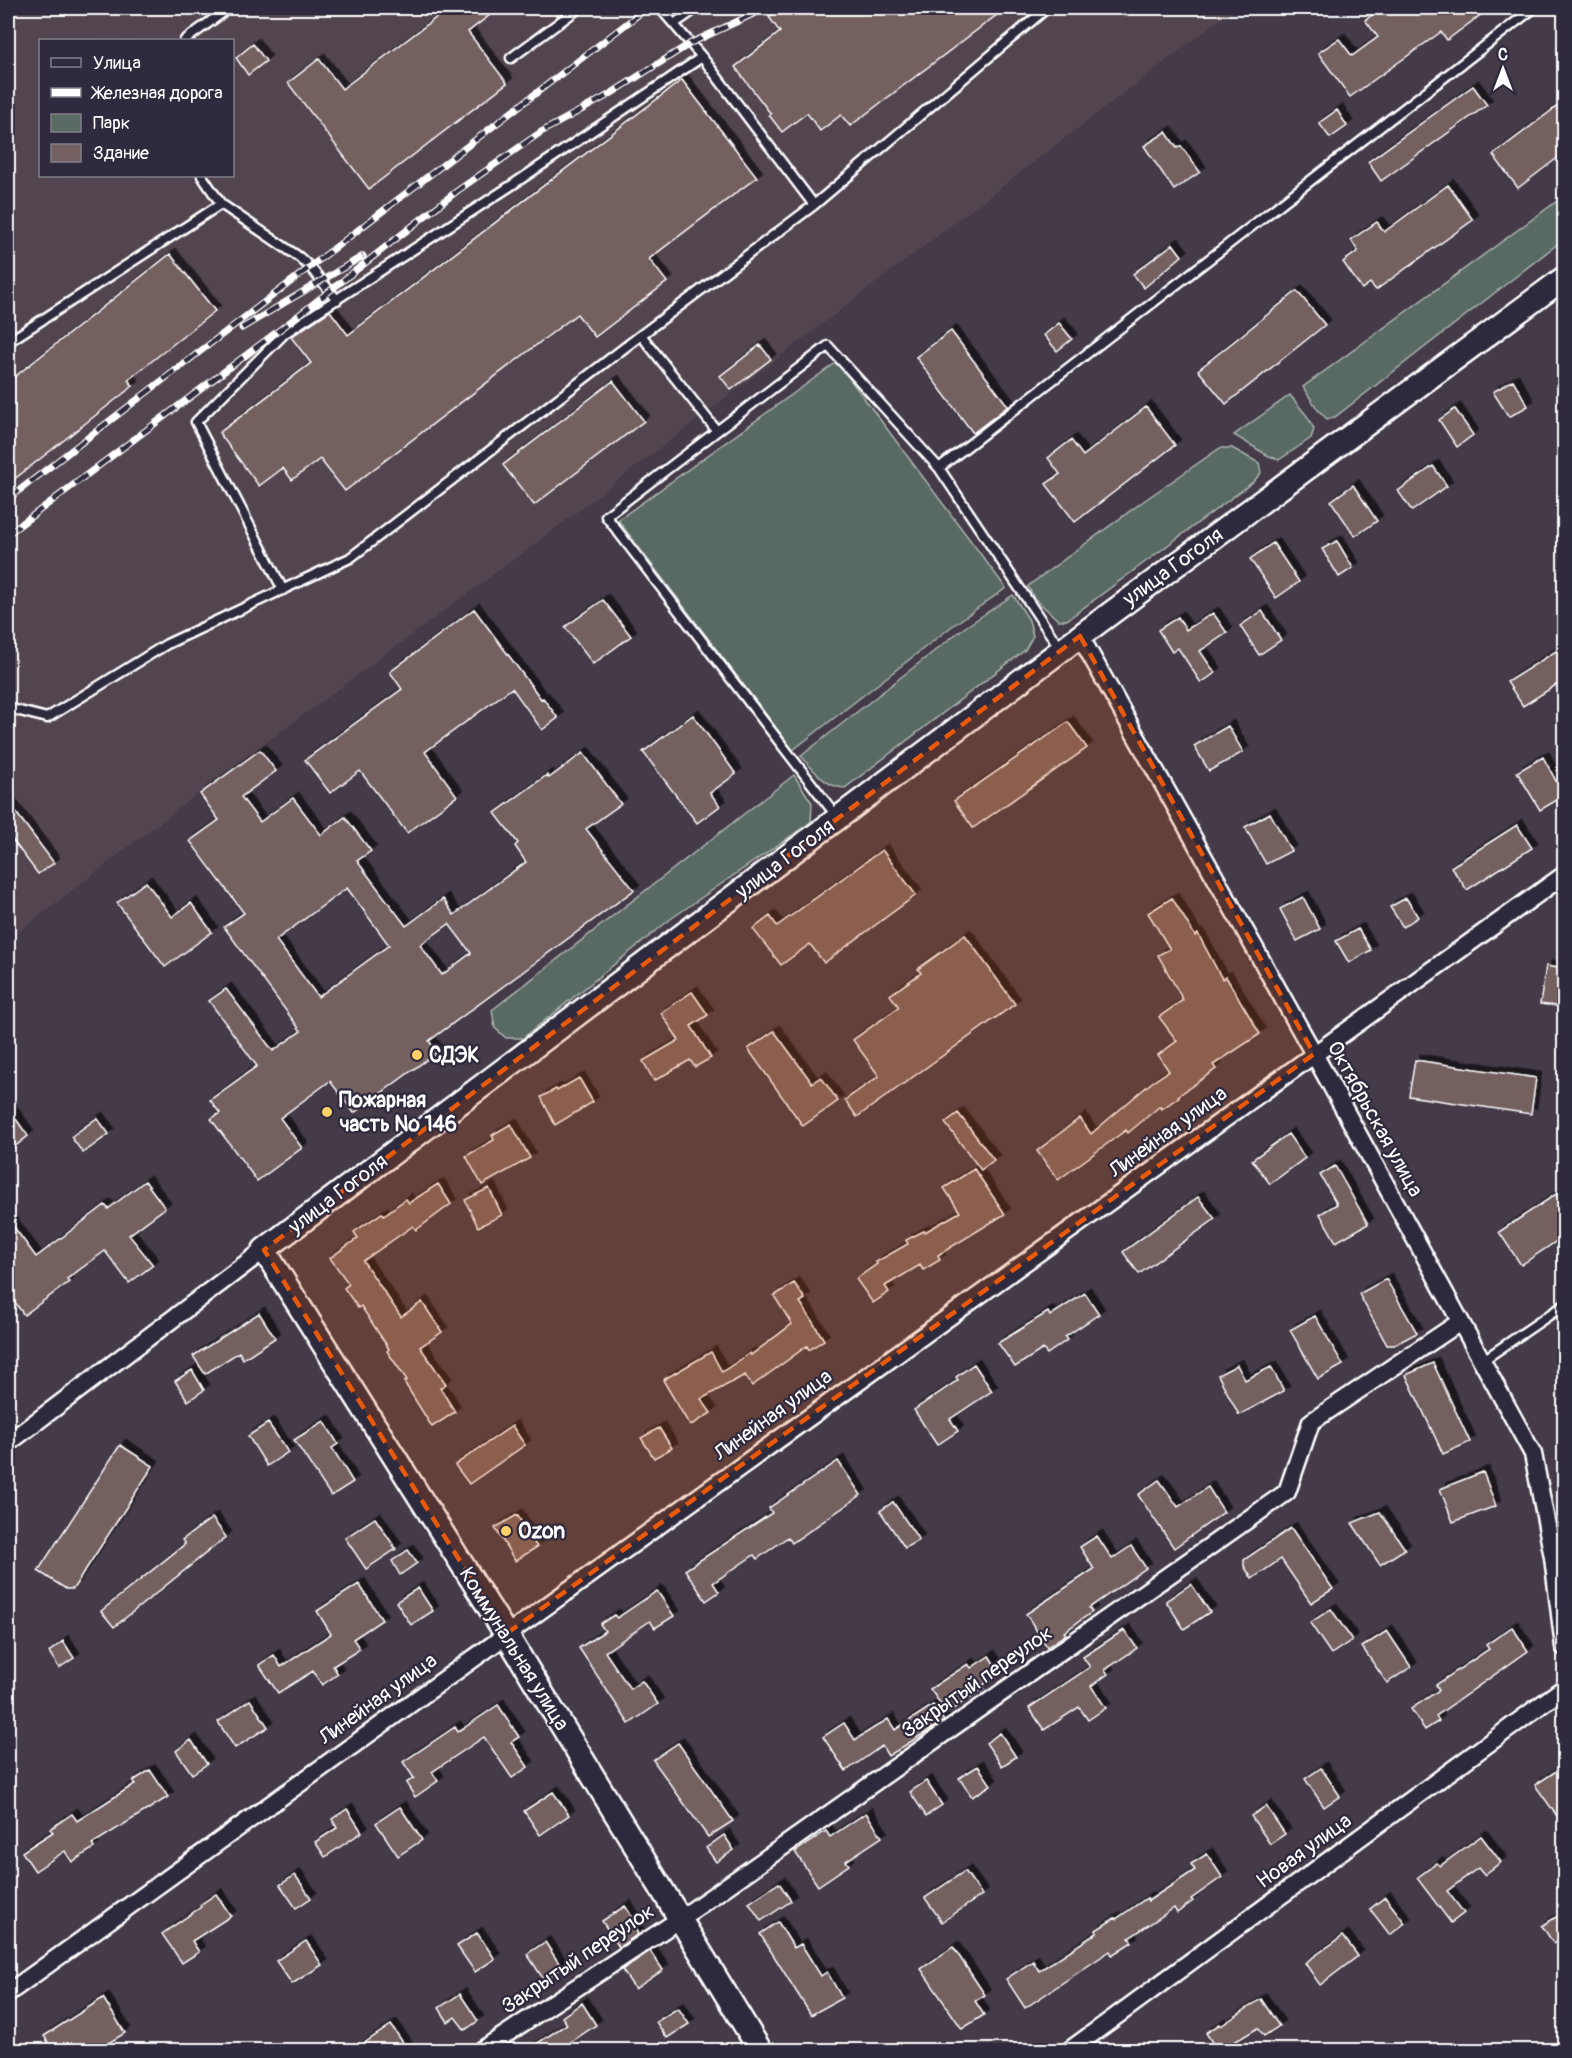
<svg xmlns="http://www.w3.org/2000/svg" width="1572" height="2058" font-family="Pangolin,sans-serif">
<defs>
<filter id="shadow"><feDropShadow dx="5.5" dy="-5.5" stdDeviation="0" flood-color="#0009"/></filter>
</defs>
<rect width="100%" height="100%" fill="#443a48"/>
<filter id="ink" filterUnits="userSpaceOnUse"><feTurbulence type="fractalNoise" baseFrequency=".0167" numOctaves="2"/><feDisplacementMap in="SourceGraphic" scale="12" xChannelSelector="R" yChannelSelector="G"/><feConvolveMatrix kernelMatrix="1 2 1 2 8 2 1 2 1" color-interpolation-filters="sRGB"/></filter>
<g filter="url(#ink)">
<path fill="#524550" fill-rule="evenodd" d="M 8,8 L 1235,8 L 531,547 L 215,780 L 8,940 ZM 40,40 L 232,40 L 232,176 L 40,176 Z"/>
<path fill="#596b63" stroke="#acb5b1" stroke-width="1.5" d="M 1564,196 L 1564,239 L 1335,417 L 1327,419 L 1318,410 L 1303,387 Z
M 837,362 L 1006,588 L 955,624 L 793,750 L 618,520 Z
M 1290,395 L 1307,416 L 1314,429 L 1311,438 L 1279,460 L 1267,455 L 1234,435 Z
M 1220,448 L 1232,448 L 1259,463 L 1261,473 L 1253,482 L 1067,620 L 1058,620 L 1034,598 L 1028,586 L 1145,500 Z
M 1013,595 L 1029,620 L 1033,636 L 1025,650 L 845,788 C 825,787 814,770 801,756 L 961,630 Z
M 794,775 L 812,803 L 811,822 L 672,918 L 523,1038 L 506,1038 L 495,1028 L 492,1010 Z"/>
<path fill="#746061" stroke="#fff" stroke-width="1.5" fill-rule="evenodd" filter="url(#shadow)" d="M 449,8 L 499,8 L 468,32 L 507,83 L 369,189 L 288,83 L 319,59 L 342,89 Z
M 781,8 L 1006,8 L 850,126 L 841,115 L 820,131 L 807,113 L 782,132 L 769,115 L 771,114 L 735,67 L 780,32 L 769,17 Z
M 1382,8 L 1490,8 L 1447,40 L 1441,32 L 1350,97 L 1318,53 L 1339,39 L 1352,56 L 1378,37 L 1365,20 Z
M 253,44 L 266,61 L 248,75 L 236,58 Z
M 682,80 L 757,177 L 649,259 L 667,282 L 595,337 L 577,314 L 345,491 L 320,459 L 292,480 L 283,468 L 259,486 L 219,433 L 311,363 L 291,337 L 330,311 L 348,335 Z
M 1473,86 L 1487,105 L 1381,181 L 1368,162 Z
M 1564,101 L 1564,153 L 1518,188 L 1493,155 Z
M 1337,110 L 1347,126 L 1330,138 L 1319,123 Z
M 1166,132 L 1177,148 L 1181,146 L 1200,172 L 1174,190 L 1144,146 Z
M 1448,185 L 1473,220 L 1376,290 L 1370,283 L 1362,289 L 1343,262 L 1358,251 L 1351,240 L 1377,222 L 1384,232 Z
M 1173,244 L 1182,256 L 1144,288 L 1133,274 Z
M 170,254 L 215,311 L 128,380 L 133,386 L 8,484 L 8,382 Z
M 1297,291 L 1325,325 L 1226,404 L 1198,370 Z
M 1059,323 L 1072,339 L 1057,351 L 1044,335 Z
M 951,331 L 1008,406 L 973,433 L 916,357 Z
M 760,345 L 771,359 L 731,390 L 720,376 Z
M 1513,380 L 1528,406 L 1509,417 L 1493,392 Z
M 613,381 L 644,421 L 534,505 L 503,465 Z
M 1146,407 L 1175,445 L 1075,522 L 1046,484 L 1060,474 L 1048,458 L 1071,440 L 1083,456 Z
M 1455,409 L 1473,435 L 1457,447 L 1439,420 Z
M 1433,466 L 1447,486 L 1412,511 L 1398,491 Z
M 1353,485 L 1377,521 L 1355,536 L 1331,501 Z
M 1337,541 L 1353,568 L 1339,577 L 1322,549 Z
M 1273,543 L 1299,582 L 1276,598 L 1250,559 Z
M 603,600 L 631,636 L 593,664 L 565,627 Z
M 474,609 L 541,699 L 543,698 L 558,718 L 542,730 L 512,688 L 425,752 L 457,796 L 407,833 L 360,771 L 330,793 L 305,760 L 402,689 L 390,672 Z
M 1262,611 L 1281,640 L 1259,655 L 1240,626 Z
M 1213,613 L 1227,633 L 1200,651 L 1215,673 L 1201,683 L 1178,648 L 1172,652 L 1158,630 L 1178,617 L 1186,630 Z
M 1564,646 L 1564,680 L 1523,706 L 1507,682 Z
M 693,715 L 736,774 L 710,793 L 720,806 L 697,823 L 643,752 Z
M 1068,722 L 1087,748 L 973,828 L 954,801 Z
M 1228,726 L 1243,752 L 1209,771 L 1194,746 Z
M 260,750 L 276,771 L 241,797 L 260,822 L 293,798 L 321,835 L 345,817 L 371,851 L 357,861 L 406,926 L 443,899 L 454,915 L 526,862 L 515,846 L 518,843 L 495,813 L 547,775 L 549,778 L 583,753 L 621,804 L 586,829 L 634,890 L 429,1041 L 437,1052 L 354,1113 L 330,1081 L 280,1118 L 302,1148 L 257,1181 L 211,1119 L 220,1113 L 210,1100 L 257,1066 L 209,1001 L 226,989 L 273,1051 L 301,1031 L 224,927 L 244,913 L 190,841 L 219,820 L 200,794 ZM 347,888 L 389,945 L 318,997 L 276,940 ZM 449,924 L 471,953 L 442,975 L 420,945 Z
M 1543,757 L 1564,796 L 1540,810 L 1517,772 Z
M 8,802 L 54,863 L 38,874 L 8,834 Z
M 1270,813 L 1291,851 L 1266,864 L 1245,827 Z
M 1517,825 L 1532,848 L 1467,890 L 1451,867 Z
M 882,850 L 916,895 L 824,963 L 810,944 L 781,965 L 753,929 L 770,916 L 777,926 Z
M 146,882 L 172,917 L 191,903 L 212,932 L 165,967 L 117,903 Z
M 1303,897 L 1320,929 L 1297,941 L 1280,909 Z
M 1172,898 L 1195,936 L 1198,934 L 1222,979 L 1226,977 L 1260,1034 L 1213,1065 L 1216,1069 L 1178,1096 L 1179,1097 L 1162,1109 L 1160,1106 L 1128,1133 L 1126,1130 L 1058,1180 L 1037,1151 L 1080,1118 L 1091,1134 L 1151,1083 L 1169,1071 L 1158,1055 L 1177,1041 L 1159,1017 L 1183,1000 L 1158,955 L 1170,949 L 1148,913 Z
M 1406,898 L 1418,917 L 1403,927 L 1390,907 Z
M 1358,929 L 1371,950 L 1349,963 L 1336,941 Z
M 965,935 L 1015,1004 L 857,1117 L 845,1100 L 879,1076 L 853,1040 L 899,1007 L 890,995 L 921,973 L 918,969 Z
M 1546,966 L 1564,969 L 1564,1007 L 1540,1004 Z
M 692,992 L 708,1015 L 691,1026 L 711,1058 L 695,1067 L 690,1060 L 654,1081 L 643,1061 L 679,1040 L 661,1013 Z
M 774,1031 L 812,1083 L 821,1077 L 838,1101 L 803,1126 L 748,1049 Z
M 1415,1060 L 1536,1078 L 1531,1114 L 1409,1096 Z
M 579,1078 L 593,1102 L 555,1125 L 541,1097 L 556,1089 L 557,1091 Z
M 8,1108 L 28,1136 L 8,1152 Z
M 958,1113 L 994,1160 L 981,1170 L 945,1123 Z
M 97,1118 L 109,1134 L 83,1153 L 71,1137 Z
M 511,1124 L 530,1158 L 482,1185 L 466,1156 L 494,1140 L 492,1135 Z
M 1288,1134 L 1305,1158 L 1270,1184 L 1252,1160 Z
M 1335,1166 L 1368,1224 L 1336,1242 L 1320,1214 L 1337,1204 L 1320,1175 Z
M 974,1169 L 1005,1214 L 938,1255 L 940,1260 L 923,1270 L 920,1265 L 885,1286 L 889,1292 L 873,1303 L 856,1279 L 877,1264 L 876,1262 L 908,1244 L 906,1240 L 924,1231 L 925,1232 L 960,1212 L 944,1188 Z
M 145,1181 L 165,1208 L 129,1235 L 153,1265 L 129,1283 L 105,1251 L 67,1279 L 69,1282 L 24,1315 L 8,1293 L 8,1219 L 36,1257 L 105,1205 L 108,1209 Z
M 438,1184 L 451,1204 L 416,1230 L 413,1226 L 363,1261 L 401,1317 L 422,1302 L 442,1332 L 420,1347 L 446,1384 L 440,1388 L 455,1412 L 432,1427 L 404,1382 L 407,1380 L 387,1351 L 389,1349 L 361,1306 L 358,1308 L 344,1288 L 349,1284 L 330,1258 L 358,1238 L 354,1232 L 382,1213 L 384,1215 L 406,1199 L 409,1203 Z
M 489,1188 L 502,1215 L 478,1227 L 465,1200 Z
M 1564,1189 L 1564,1236 L 1521,1265 L 1499,1232 Z
M 1198,1197 L 1215,1219 L 1139,1274 L 1123,1252 Z
M 1386,1279 L 1417,1333 L 1394,1345 L 1387,1345 L 1359,1294 Z
M 794,1283 L 805,1299 L 800,1302 L 824,1340 L 809,1350 L 807,1346 L 752,1386 L 745,1375 L 701,1399 L 711,1413 L 690,1426 L 663,1380 L 711,1352 L 722,1372 L 750,1353 L 751,1355 L 792,1324 L 774,1296 Z
M 1085,1293 L 1099,1314 L 1065,1337 L 1067,1340 L 1047,1354 L 1043,1349 L 1015,1367 L 998,1343 L 1048,1312 L 1050,1316 Z
M 259,1313 L 275,1338 L 243,1359 L 239,1352 L 205,1374 L 193,1356 Z
M 1315,1316 L 1343,1365 L 1318,1379 L 1290,1330 Z
M 1433,1363 L 1470,1442 L 1443,1454 L 1406,1375 Z
M 974,1364 L 992,1391 L 950,1419 L 958,1431 L 937,1445 L 914,1410 L 958,1380 L 956,1377 Z
M 1237,1365 L 1245,1380 L 1271,1367 L 1284,1391 L 1239,1415 L 1218,1375 Z
M 192,1370 L 204,1390 L 188,1401 L 175,1381 Z
M 324,1421 L 338,1444 L 332,1448 L 353,1482 L 331,1496 L 294,1440 Z
M 268,1423 L 288,1452 L 267,1466 L 248,1436 Z
M 512,1426 L 525,1445 L 469,1484 L 455,1465 Z
M 659,1428 L 672,1448 L 654,1458 L 641,1438 Z
M 120,1445 L 153,1466 L 73,1589 L 66,1589 L 38,1571 Z
M 838,1461 L 861,1495 L 792,1543 L 788,1537 L 757,1559 L 754,1555 L 713,1583 L 719,1592 L 706,1601 L 685,1570 L 772,1513 L 769,1508 Z
M 1483,1472 L 1496,1506 L 1453,1522 L 1440,1489 Z
M 1159,1480 L 1178,1507 L 1208,1487 L 1224,1512 L 1174,1548 L 1138,1495 Z
M 893,1502 L 919,1540 L 905,1548 L 880,1511 Z
M 1380,1512 L 1405,1549 L 1380,1565 L 1352,1523 Z
M 517,1515 L 537,1547 L 515,1561 L 495,1528 Z
M 212,1518 L 226,1537 L 114,1627 L 101,1611 L 185,1544 L 182,1540 Z
M 375,1518 L 396,1549 L 366,1569 L 345,1538 Z
M 1291,1528 L 1333,1589 L 1311,1603 L 1281,1559 L 1252,1579 L 1244,1566 L 1244,1560 Z
M 1097,1536 L 1112,1559 L 1131,1546 L 1146,1568 L 1089,1608 L 1092,1612 L 1064,1632 L 1066,1634 L 1047,1647 L 1026,1614 L 1094,1569 L 1080,1547 Z
M 408,1550 L 417,1563 L 400,1575 L 392,1561 Z
M 359,1584 L 382,1620 L 353,1639 L 360,1649 L 333,1666 L 338,1674 L 322,1685 L 313,1671 L 278,1693 L 259,1665 L 274,1655 L 281,1667 L 331,1634 L 317,1611 Z
M 1191,1584 L 1210,1612 L 1184,1629 L 1166,1601 Z
M 418,1588 L 433,1611 L 411,1625 L 396,1602 Z
M 657,1591 L 674,1616 L 655,1628 L 650,1621 L 605,1652 L 630,1689 L 642,1681 L 658,1704 L 629,1724 L 579,1648 L 605,1631 L 600,1624 L 614,1615 L 617,1618 Z
M 1331,1609 L 1352,1640 L 1331,1654 L 1310,1623 Z
M 1512,1627 L 1528,1651 L 1436,1716 L 1439,1721 L 1425,1730 L 1411,1709 L 1439,1690 L 1436,1685 L 1489,1649 L 1486,1645 Z
M 1124,1630 L 1137,1648 L 1105,1670 L 1108,1674 L 1091,1686 L 1106,1708 L 1088,1720 L 1079,1707 L 1044,1730 L 1029,1708 L 1090,1667 L 1083,1657 Z
M 1387,1631 L 1411,1667 L 1387,1683 L 1362,1647 Z
M 63,1641 L 74,1658 L 59,1668 L 49,1652 Z
M 989,1656 L 1000,1673 L 982,1686 L 984,1688 L 947,1713 L 930,1689 L 968,1664 L 971,1668 Z
M 250,1700 L 268,1727 L 235,1748 L 218,1722 Z
M 498,1705 L 519,1737 L 511,1742 L 528,1767 L 512,1778 L 484,1737 L 432,1772 L 438,1781 L 415,1797 L 406,1783 L 414,1778 L 403,1762 L 455,1727 L 458,1732 Z
M 933,1705 L 944,1721 L 888,1756 L 882,1746 L 846,1771 L 823,1737 L 844,1723 L 855,1740 L 888,1719 L 895,1730 Z
M 1000,1733 L 1016,1757 L 1002,1766 L 986,1743 Z
M 191,1740 L 207,1764 L 192,1774 L 176,1751 Z
M 678,1743 L 733,1821 L 708,1837 L 653,1760 Z
M 978,1766 L 991,1785 L 972,1797 L 959,1778 Z
M 1564,1766 L 1564,1826 L 1535,1785 Z
M 1321,1768 L 1340,1796 L 1324,1807 L 1305,1779 Z
M 150,1770 L 168,1797 L 92,1844 L 94,1848 L 72,1862 L 65,1851 L 35,1871 L 22,1852 L 53,1832 L 50,1829 L 72,1814 L 77,1821 L 135,1784 L 133,1781 Z
M 926,1781 L 942,1805 L 926,1816 L 910,1792 Z
M 553,1792 L 569,1815 L 540,1835 L 524,1811 Z
M 1266,1806 L 1285,1834 L 1270,1844 L 1251,1816 Z
M 400,1807 L 422,1840 L 398,1856 L 376,1823 Z
M 347,1809 L 362,1832 L 325,1857 L 315,1842 L 337,1828 L 332,1819 Z
M 866,1813 L 882,1837 L 846,1861 L 849,1865 L 818,1886 L 795,1852 L 826,1831 L 830,1837 Z
M 724,1835 L 734,1850 L 716,1862 L 706,1848 Z
M 1481,1836 L 1501,1862 L 1484,1875 L 1478,1868 L 1447,1891 L 1464,1913 L 1451,1923 L 1417,1878 L 1437,1863 L 1440,1866 Z
M 1207,1854 L 1222,1877 L 1191,1899 L 1193,1901 L 1177,1913 L 1174,1908 L 1129,1938 L 1132,1942 L 1112,1955 L 1110,1951 L 1025,2008 L 1006,1979 L 1033,1961 L 1039,1971 L 1097,1933 L 1096,1930 L 1115,1918 L 1116,1919 L 1147,1898 L 1148,1901 L 1195,1870 L 1191,1864 Z
M 965,1871 L 982,1895 L 942,1922 L 925,1898 Z
M 295,1875 L 311,1898 L 296,1908 L 280,1885 Z
M 779,1883 L 791,1901 L 761,1921 L 749,1903 Z
M 216,1894 L 231,1916 L 192,1941 L 199,1952 L 182,1963 L 162,1934 L 201,1907 L 200,1905 Z
M 1385,1897 L 1405,1923 L 1390,1935 L 1370,1909 Z
M 625,1906 L 636,1923 L 633,1925 L 638,1934 L 619,1947 L 602,1921 Z
M 1564,1912 L 1564,1937 L 1554,1944 L 1542,1926 Z
M 778,1922 L 794,1948 L 801,1944 L 821,1976 L 827,1972 L 842,1998 L 811,2015 L 760,1934 Z
M 477,1933 L 495,1959 L 475,1972 L 457,1946 Z
M 1343,1936 L 1358,1956 L 1320,1985 L 1305,1963 Z
M 306,1941 L 322,1965 L 292,1984 L 276,1961 Z
M 545,1942 L 562,1968 L 544,1980 L 527,1954 Z
M 953,1947 L 985,1995 L 975,2001 L 984,2015 L 962,2029 L 921,1969 Z
M 650,1951 L 663,1970 L 635,1989 L 622,1970 Z
M 460,1994 L 478,2021 L 465,2030 L 455,2017 L 448,2022 L 439,2008 Z
M 103,1998 L 125,2033 L 97,2050 L 53,2050 L 44,2036 Z
M 1261,1999 L 1279,2026 L 1264,2036 L 1258,2028 L 1221,2050 L 1217,2050 L 1206,2033 L 1220,2024 L 1221,2026 Z
M 582,2003 L 596,2025 L 559,2050 L 527,2050 L 567,2024 L 562,2017 Z
M 678,2008 L 689,2024 L 667,2038 L 656,2022 Z
M 391,2025 L 408,2050 L 354,2050 Z"/>
<g fill="none" stroke-linecap="round" stroke-linejoin="round">
<g stroke="#fff" stroke-width="13">
<path id="lane" d="M 660,8 L 702,57 L 814,205
M 674,24 L 697,8
M 185,40 L 229,8
M 511,58 L 579,8
M 221,204 L 299,257 L 310,267 L 337,300
M 641,335 L 814,205 L 1047,8
M 8,342 L 221,204 L 202,176
M 283,590 L 196,422 L 285,333 L 512,185 L 702,57
M 1061,650 L 939,468 L 1534,8
M 8,708 L 47,718 L 167,644 L 350,558 L 641,335 L 717,431
M 838,818 L 606,516 L 828,346 L 939,468
M 1482,1361 L 1564,1305"/>
</g>
<g stroke="#fff" stroke-width="21">
<path id="street" d="M 1080,636 L 1314,1054 L 1533,1454 L 1553,1557 L 1564,1647
M 8,1443 L 264,1250
M 8,1993 L 1564,875
M 482,2050 L 680,1919 L 1287,1492 L 1311,1422 L 1460,1322
M 1070,2050 L 1564,1688"/>
</g>
<g stroke="#fff" stroke-width="27">
<path id="secondary" d="M 760,2050 L 506,1634 L 264,1250 L 1080,636 L 1564,278"/>
</g>
<use href="#lane" stroke="#2f2a3d" stroke-width="8"/>
<use href="#street" stroke="#2f2a3d" stroke-width="16"/>
<use href="#secondary" stroke="#2f2a3d" stroke-width="22"/>
<g stroke="#fff" stroke-width="7">
<path id="rail" d="M 242,328 L 363,256
M 8,499 L 647,8
M 8,534 L 290,322 L 457,191 L 541,132 L 607,96 L 691,43 L 766,8"/>
</g>
<use href="#rail" stroke="#2f2a3d" stroke-width="4.5" stroke-dasharray="14" stroke-linecap="butt"/>
</g>
</g>
<path fill="#e8590c" fill-opacity="0.2" stroke="#e8590c" stroke-width="4.5" stroke-dasharray="12 8" stroke-linejoin="round" d="M 1080,636 L 1314,1054 L 506,1634 L 264,1250 Z"/>
<g fill="#ffd166" stroke="#2f2a3d" stroke-width="2">
<circle cx="417" cy="1055" r="6"/>
<circle cx="327" cy="1112" r="6"/>
<circle cx="506" cy="1531" r="6"/>
</g>
<g text-anchor="middle" dominant-baseline="central" stroke-width="4.5" stroke-linejoin="round" paint-order="stroke">
<g font-size="21" fill="#fff" stroke="#2f2a3d">
<text transform="translate(1173 567) rotate(-36)">улица Гоголя</text>
<text transform="translate(785 859) rotate(-37)">улица Гоголя</text>
<text transform="translate(1375 1119) rotate(61)">Октябрьская улица</text>
<text transform="translate(1168 1132) rotate(-36)">Линейная улица</text>
<text transform="translate(338 1194) rotate(-37)">улица Гоголя</text>
<text transform="translate(773 1415) rotate(-36)">Линейная улица</text>
<text transform="translate(514 1649) rotate(58)">Коммунальная улица</text>
<text transform="translate(977 1682) rotate(-35)">Закрытый переулок</text>
<text transform="translate(378 1699) rotate(-36)">Линейная улица</text>
<text transform="translate(1304 1851) rotate(-36)">Новая улица</text>
<text transform="translate(578 1959) rotate(-34)">Закрытый переулок</text>
</g>
<g font-size="21" font-weight="bold" fill="#fff" stroke="#2f2a3d" text-anchor="start">
<text x="429" y="1055">СДЭК</text>
<text x="339" y="1100">Пожарная<tspan x="339" dy="24">часть № 146</tspan></text>
<text x="518" y="1531">Ozon</text>
</g>
</g>
<rect width="1572" height="2058" fill="none" stroke="#2f2a3d" stroke-width="30"/>
<rect x="15" y="15" width="1542" height="2028" fill="none" stroke="#fff" stroke-width="2" filter="url(#ink)"/>
<rect x="39" y="39" width="195" height="138" fill="#2f2a3d" stroke="#827f8b" stroke-width="1.5"/>
<rect x="51" y="58" width="30" height="9" fill="#2f2a3d" stroke="#827f8b" stroke-width="1.5"/>
<text x="93" y="69" font-size="18" fill="#ffffff">Улица</text>
<rect x="51" y="88" width="30" height="9" fill="#ffffff" stroke="#827f8b" stroke-width="1.5"/>
<text x="93" y="99" font-size="18" fill="#ffffff">Железная дорога</text>
<rect x="51" y="114" width="30" height="18" fill="#596b63" stroke="#827f8b" stroke-width="1.5"/>
<text x="93" y="129" font-size="18" fill="#ffffff">Парк</text>
<rect x="51" y="144" width="30" height="18" fill="#746061" stroke="#827f8b" stroke-width="1.5"/>
<text x="93" y="159" font-size="18" fill="#ffffff">Здание</text>
<g transform="translate(1503 69)" stroke="#2f2a3d" stroke-width="4.5" paint-order="stroke">
<path d="M0-4.5L10 22L0 15L-10 22Z" fill="#ffffff"/>
<text y="-9" font-size="16" font-weight="bold" text-anchor="middle" fill="#ffffff">С</text>
</g>
</svg>
